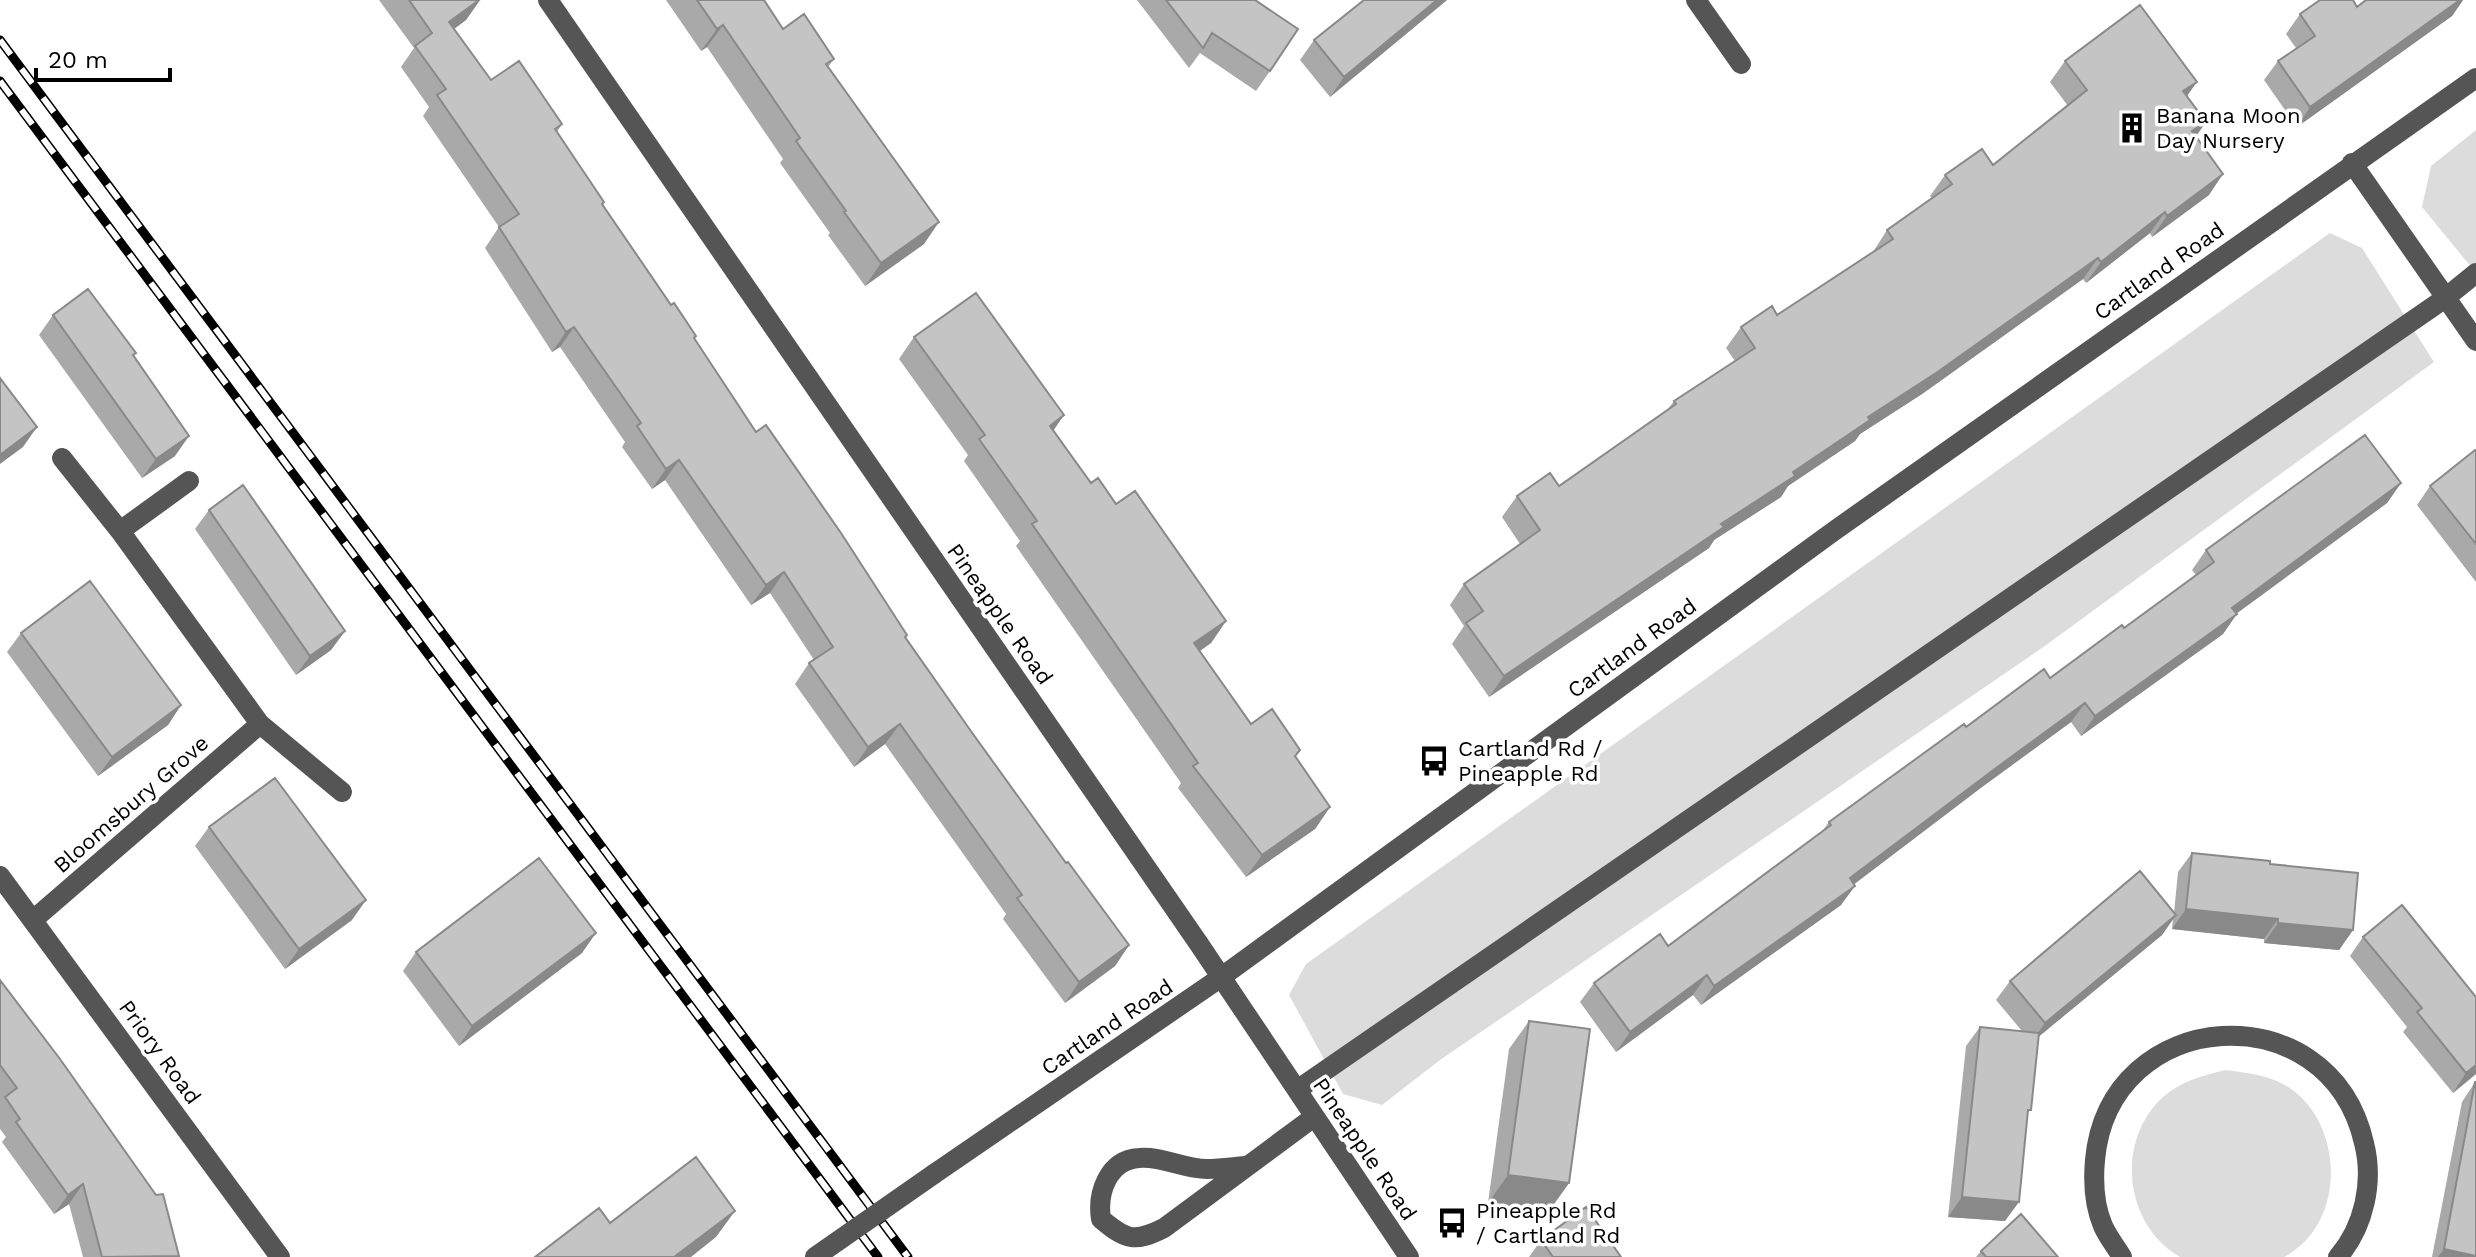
<svg xmlns="http://www.w3.org/2000/svg" width="2476" height="1257" font-family="'Work Sans',sans-serif">
<rect width="100%" height="100%" fill="#fff"/>
<path fill="#dcdcdc" d="M 2476,130 L 2476,273 L 2422,207 L 2431,166 Z
M 2330,233 L 2362,248 L 2434,362 L 2042,648 L 1440,1060 L 1382,1105 L 1343,1094 L 1289,995 L 1306,964 Z
M 2225,1070 C 2248,1073 2270,1075 2290,1088 C 2345,1126 2346,1225 2284,1257 L 2180,1257 C 2124,1225 2115,1141 2163,1097 C 2181,1081 2202,1076 2225,1070 Z"/>
<g fill="none" stroke-linecap="round" stroke-linejoin="round">
<path stroke="#555" stroke-width="20" d="M 548,0 L 1199,944 L 1409,1257
M 1696,0 L 1741,64
M 2352,163 L 2476,341
M 62,458 L 120,531 L 260,724 L 342,792
M 120,531 L 189,481
M 0,876 L 280,1257
M 33,920 L 260,724
M 1297,1090 L 2444,299 L 2476,273
M 1245,1166 C 1233,1167 1220,1169 1207,1169 C 1184,1169 1162,1156 1139,1158 C 1108,1160 1097,1193 1101,1219 C 1126,1240 1134,1243 1164,1228 L 1314,1117
M 934,1174 L 1220,978 L 1834,531 L 2476,78
M 2122,1257 C 2116,1247 2108,1237 2103,1226 C 2094,1205 2093,1182 2095,1160 C 2109,1005 2329,990 2364,1143 C 2374,1182 2364,1227 2338,1257"/>
<g stroke="#000" stroke-width="9">
<path id="rail" d="M 0,40 L 908,1257
M 0,81 L 878,1257"/>
</g>
<use href="#rail" stroke="#fff" stroke-width="6" stroke-dasharray="18" stroke-linecap="butt"/>
<path stroke="#555" stroke-width="20" d="M 815,1257 L 934,1174"/>
</g>
<path fill="#a9a9a9" d="M 379,0 L 480,0 L 466,20 L 454,29 L 491,80 L 562,124 L 557,132 L 604,202 L 603,205 L 756,432 L 907,635 L 906,638 L 973,734 L 1066,863 L 1129,945 L 1115,966 L 1065,1003 L 1003,919 L 1006,914 L 885,744 L 854,767 L 795,684 L 809,663 L 814,660 L 770,593 L 751,605 L 665,480 L 652,489 L 622,447 L 625,442 L 560,347 L 552,352 L 485,248 L 499,227 L 423,116 L 429,107 L 401,67 L 414,48 Z
M 666,0 L 764,0 L 783,29 L 834,59 L 828,67 L 924,244 L 865,286 L 828,235 L 830,233 L 780,163 L 783,159 L 707,47 L 701,51 Z
M 1137,0 L 1255,0 L 1270,71 L 1256,91 L 1200,53 L 1189,68 Z
M 1364,0 L 1447,0 L 1330,97 L 1300,60 L 1314,40 Z
M 2366,0 L 2463,0 L 2452,16 L 2297,127 L 2264,80 L 2278,61 L 2296,48 L 2286,34 L 2300,14 L 2357,7 Z
M 2065,61 L 2186,96 L 2206,122 L 2196,136 L 2209,195 L 2152,237 L 2150,233 L 2086,283 L 2083,279 L 1922,394 L 1860,434 L 1855,441 L 1788,486 L 1781,497 L 1714,540 L 1709,548 L 1489,697 L 1452,644 L 1464,626 L 1450,605 L 1464,584 L 1520,544 L 1502,517 L 1517,496 L 1559,486 L 1668,409 L 1674,401 L 1735,361 L 1726,348 L 1741,327 L 1777,315 L 1873,252 L 1887,230 L 1932,198 L 1930,196 L 1945,175 L 1993,165 L 2068,106 L 2050,82 Z
M 53,315 L 134,356 L 175,456 L 142,478 L 39,335 Z
M 914,337 L 1054,430 L 1091,483 L 1116,504 L 1226,621 L 1211,643 L 1200,651 L 1251,724 L 1296,757 L 1330,807 L 1315,829 L 1246,877 L 1178,788 L 1181,783 L 1016,546 L 1020,541 L 964,461 L 968,455 L 899,359 Z
M 2476,451 L 2476,582 L 2417,505 L 2430,486 Z
M 2401,483 L 2387,503 L 2236,614 L 2223,634 L 2081,736 L 2071,722 L 1982,787 L 1854,884 L 1841,905 L 1701,1005 L 1693,995 L 1616,1052 L 1580,1002 L 1594,983 L 1668,946 L 1821,833 L 1829,822 L 1966,727 L 2050,678 L 2124,628 L 2196,575 L 2192,570 L 2206,550 Z
M 209,510 L 345,631 L 331,650 L 296,675 L 195,529 Z
M 21,633 L 181,705 L 168,725 L 98,776 L 7,652 Z
M 209,827 L 352,920 L 285,969 L 195,846 Z
M 2192,853 L 2270,864 L 2353,930 L 2339,950 L 2264,943 L 2264,939 L 2172,929 L 2173,919 L 2162,935 L 2038,1037 L 2027,1115 L 2005,1221 L 1948,1217 L 1966,1046 L 1980,1027 L 2022,1031 L 1996,1000 L 2010,981 L 2174,913 L 2178,872 Z
M 2363,937 L 2476,997 L 2476,1074 L 2453,1093 L 2403,1032 L 2407,1027 L 2350,956 Z
M 416,952 L 582,953 L 459,1046 L 403,971 Z
M 0,980 L 179,1257 L 83,1257 L 69,1204 L 54,1214 L 2,1142 L 6,1137 L 0,1129 Z
M 1529,1021 L 1569,1183 L 1549,1211 L 1488,1203 L 1509,1049 Z
M 2475,1082 L 2476,1257 L 2432,1257 L 2462,1102 Z
M 1541,1240 L 1621,1257 L 1529,1257 Z
M 1981,1251 L 2058,1257 L 1976,1257 Z"/>
<path fill="#898989" d="M 480,0 L 466,20 L 435,43 L 449,22 Z
M 1437,0 L 1447,0 L 1330,97 L 1344,77 Z
M 2460,0 L 2463,0 L 2452,16 L 2297,127 L 2310,107 Z
M 723,25 L 707,47 L 701,51 L 717,29 Z
M 2197,82 L 2182,103 L 2183,91 Z
M 2206,122 L 2191,143 L 2192,131 Z
M 2223,174 L 2209,195 L 2152,237 L 2167,216 Z
M 2165,212 L 2150,233 L 2086,283 L 2101,262 Z
M 939,222 L 924,244 L 865,286 L 881,263 Z
M 2098,258 L 2083,279 L 1922,394 L 1860,434 L 1855,441 L 1788,486 L 1781,497 L 1714,540 L 1709,548 L 1489,697 L 1504,676 L 1721,524 L 1868,417 Z
M 574,327 L 560,347 L 552,352 L 566,332 Z
M 1064,415 L 1049,437 L 1050,426 Z
M 37,427 L 23,447 L 0,464 L 0,455 Z
M 189,436 L 175,456 L 142,478 L 156,459 Z
M 679,460 L 665,480 L 652,489 L 666,469 Z
M 2401,483 L 2387,503 L 2218,627 L 2232,608 Z
M 784,572 L 770,593 L 751,605 L 766,585 Z
M 2237,614 L 2223,634 L 2081,736 L 2095,716 Z
M 1226,621 L 1211,643 L 1179,665 L 1194,643 Z
M 345,631 L 331,650 L 296,675 L 310,656 Z
M 2085,703 L 2071,722 L 1982,787 L 1836,898 L 1850,878 L 1996,768 Z
M 181,705 L 168,725 L 98,776 L 112,757 Z
M 900,724 L 885,744 L 854,767 L 868,747 Z
M 1330,807 L 1315,829 L 1246,877 L 1262,855 Z
M 1855,886 L 1841,905 L 1701,1005 L 1714,986 Z
M 366,900 L 352,920 L 285,969 L 299,949 Z
M 2186,909 L 2278,919 L 2264,939 L 2172,929 Z
M 2176,915 L 2162,935 L 2031,1043 L 2045,1023 Z
M 2278,923 L 2353,930 L 2339,950 L 2264,943 Z
M 596,933 L 582,953 L 459,1046 L 472,1026 Z
M 1129,945 L 1115,966 L 1065,1003 L 1079,982 Z
M 1707,975 L 1693,995 L 1616,1052 L 1630,1032 Z
M 2476,1065 L 2476,1074 L 2453,1093 L 2466,1073 Z
M 1508,1175 L 1569,1183 L 1549,1211 L 1488,1203 Z
M 83,1184 L 69,1204 L 54,1214 L 68,1195 Z
M 1962,1197 L 2019,1202 L 2005,1221 L 1948,1217 Z
M 735,1211 L 716,1237 L 691,1257 L 674,1257 Z
M 2444,1249 L 2476,1256 L 2476,1257 L 2438,1257 Z"/>
<path fill="#c4c4c4" stroke="#898989" stroke-width="2" d="M 409,0 L 479,0 L 449,22 L 491,80 L 519,61 L 562,124 L 555,129 L 604,202 L 602,204 L 671,305 L 674,303 L 696,336 L 694,338 L 756,432 L 766,425 L 841,533 L 907,635 L 905,637 L 973,734 L 1066,863 L 1068,862 L 1129,945 L 1079,982 L 1017,898 L 1022,895 L 900,724 L 868,747 L 809,663 L 833,647 L 784,572 L 766,585 L 679,460 L 666,469 L 637,426 L 641,423 L 574,327 L 566,332 L 499,227 L 519,214 L 437,95 L 446,89 L 415,46 L 432,33 Z
M 697,0 L 764,0 L 783,29 L 804,14 L 834,59 L 826,64 L 939,222 L 881,263 L 844,212 L 846,211 L 796,141 L 800,138 L 723,25 L 717,29 Z
M 1166,0 L 1255,0 L 1298,29 L 1270,71 L 1212,33 L 1203,48 Z
M 1364,0 L 1437,0 L 1344,77 L 1314,40 Z
M 2320,0 L 2353,0 L 2357,7 L 2366,0 L 2460,0 L 2310,107 L 2278,61 L 2315,36 L 2300,14 Z
M 2140,5 L 2197,82 L 2183,91 L 2206,122 L 2192,131 L 2223,174 L 2167,216 L 2165,212 L 2101,262 L 2098,258 L 1936,373 L 1868,417 L 1870,420 L 1793,472 L 1795,476 L 1721,524 L 1724,527 L 1504,676 L 1466,623 L 1483,611 L 1464,584 L 1540,530 L 1517,496 L 1550,473 L 1559,486 L 1676,404 L 1674,401 L 1755,348 L 1741,327 L 1772,306 L 1777,315 L 1893,239 L 1887,230 L 1952,184 L 1945,175 L 1982,149 L 1993,165 L 2087,90 L 2065,61 Z
M 88,289 L 136,353 L 133,355 L 189,436 L 156,459 L 53,315 Z
M 976,293 L 1064,415 L 1050,426 L 1091,483 L 1098,478 L 1116,504 L 1135,491 L 1226,621 L 1194,643 L 1251,724 L 1272,709 L 1300,750 L 1295,756 L 1330,807 L 1262,855 L 1193,766 L 1198,763 L 1032,524 L 1037,521 L 979,439 L 985,435 L 914,337 Z
M 0,378 L 37,427 L 0,455 Z
M 2365,435 L 2401,483 L 2232,608 L 2237,614 L 2095,716 L 2085,703 L 1996,768 L 1850,878 L 1855,886 L 1714,986 L 1707,975 L 1630,1032 L 1594,983 L 1660,934 L 1668,946 L 1831,825 L 1829,822 L 1964,724 L 1966,727 L 2044,669 L 2050,678 L 2122,625 L 2124,628 L 2214,562 L 2206,550 Z
M 2475,450 L 2476,451 L 2476,544 L 2430,486 Z
M 243,485 L 345,631 L 310,656 L 209,510 Z
M 90,581 L 181,705 L 112,757 L 21,633 Z
M 275,778 L 366,900 L 299,949 L 209,827 Z
M 2192,853 L 2270,861 L 2270,864 L 2358,873 L 2353,930 L 2278,923 L 2278,919 L 2186,909 Z
M 539,858 L 596,933 L 472,1026 L 416,952 Z
M 2140,871 L 2176,915 L 2045,1023 L 2010,981 Z
M 2402,905 L 2476,997 L 2476,1065 L 2466,1073 L 2417,1012 L 2422,1008 L 2363,937 Z
M 0,980 L 60,1059 L 156,1195 L 163,1194 L 179,1256 L 102,1257 L 83,1184 L 68,1195 L 16,1122 L 20,1119 L 5,1097 L 17,1088 L 0,1065 Z
M 1529,1021 L 1590,1029 L 1569,1183 L 1508,1175 Z
M 1980,1027 L 2039,1033 L 2031,1110 L 2028,1110 L 2019,1202 L 1962,1197 Z
M 2475,1082 L 2476,1082 L 2476,1256 L 2444,1249 Z
M 696,1157 L 735,1211 L 674,1257 L 535,1257 L 599,1208 L 610,1223 Z
M 1586,1207 L 1621,1257 L 1553,1257 L 1541,1240 Z
M 2021,1214 L 2058,1257 L 1986,1257 L 1981,1251 Z"/>
<defs>
<g id="building-bare" transform="scale(2.4)"><path d="M-4-6H4V6H1V3H-1V6H-4ZM-2.5-4.3h1.7v1.8h-1.7ZM.8-4.3h1.7v1.8H.8ZM-2.5-1h1.7V.8h-1.7ZM.8-1h1.7V.8H.8Z" fill="#000" stroke="#fff" stroke-width="2.5" paint-order="stroke"/></g>
<g id="bus-bare" transform="scale(2.4)"><path d="M-5-6H5V4H4V6H2V4H-2V6H-4V4H-5ZM-3.5-4V0h7V-4ZM-3.5 1.2v1.5H-2V1.2ZM2 1.2v1.5H3.5V1.2Z" fill="#000" stroke="#fff" stroke-width="2.5" paint-order="stroke"/></g>
</defs>
<g fill-rule="evenodd">
<use href="#building-bare" x="2132" y="128"/>
<use href="#bus-bare" x="1434" y="761"/>
<use href="#bus-bare" x="1452" y="1223"/>
</g>
<g text-anchor="middle" dominant-baseline="central" stroke-width="7" stroke-linejoin="round" paint-order="stroke">
<g font-size="22" fill="#000" stroke="#fff" text-anchor="start">
<text x="2156" y="115">Banana Moon<tspan x="2156" dy="25">Day Nursery</tspan></text>
<text x="1458" y="748">Cartland Rd /<tspan x="1458" dy="25">Pineapple Rd</tspan></text>
<text x="1476" y="1210">Pineapple Rd<tspan x="1476" dy="25">/ Cartland Rd</tspan></text>
</g>
<g font-size="22" fill="#000" stroke="#fff">
<text transform="translate(2159 271) rotate(-35)">Cartland Road</text>
<text transform="translate(1000 614) rotate(55)">Pineapple Road</text>
<text transform="translate(1632 648) rotate(-36)">Cartland Road</text>
<text transform="translate(131 804) rotate(-41)">Bloomsbury Grove</text>
<text transform="translate(1107 1027) rotate(-34)">Cartland Road</text>
<text transform="translate(160 1052) rotate(54)">Priory Road</text>
<text transform="translate(1365 1149) rotate(56)">Pineapple Road</text>
</g>
</g>
<path d="M36 68v12h134v-12" fill="none" stroke="#000000" stroke-width="4"/>
<text x="48" y="68" font-size="24" fill="#000000" stroke="#ffffff" stroke-width="6" paint-order="stroke">20 m</text>
</svg>
